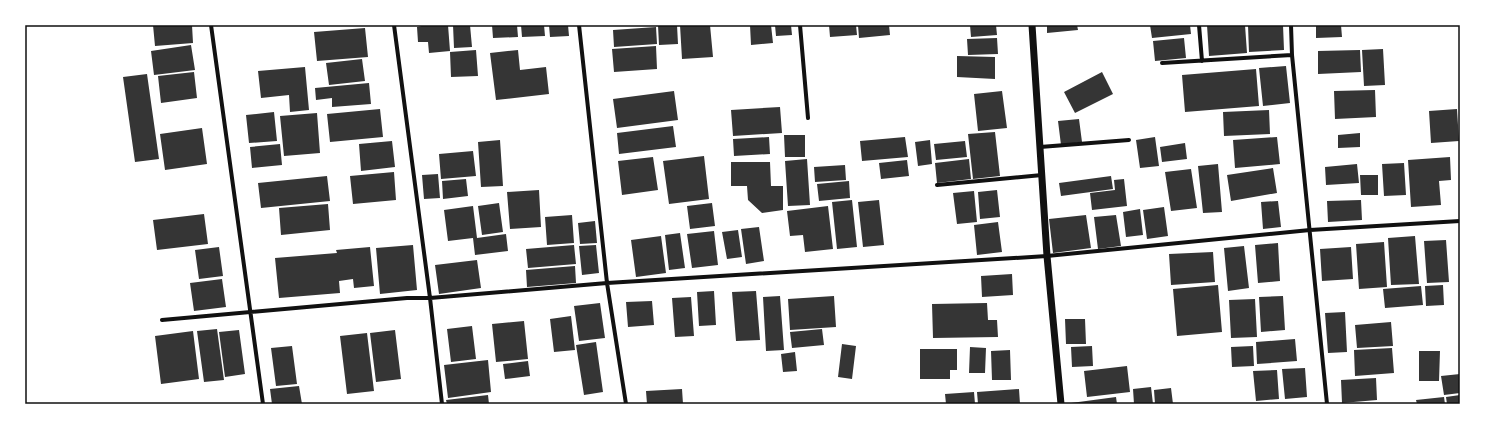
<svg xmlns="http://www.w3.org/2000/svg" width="1485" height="429" font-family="'IBM Plex Sans',sans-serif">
<rect width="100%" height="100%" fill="#fff"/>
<path fill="#353535" d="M 153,25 L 192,25 L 193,43 L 155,46 Z
M 426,25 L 448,25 L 450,51 L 429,53 L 428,42 L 418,42 L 417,27 Z
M 453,25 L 470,25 L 472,47 L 454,48 Z
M 492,25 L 517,25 L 518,37 L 493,38 Z
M 521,25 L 544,25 L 545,36 L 522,37 Z
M 549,25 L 568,25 L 569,36 L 550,37 Z
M 658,25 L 677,25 L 678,44 L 659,45 Z
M 680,25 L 710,25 L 713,57 L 682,59 Z
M 750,25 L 771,25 L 773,43 L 751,45 Z
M 775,25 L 791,25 L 792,35 L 776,36 Z
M 829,25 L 856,25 L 857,35 L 830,37 Z
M 858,25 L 889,25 L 890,35 L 859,38 Z
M 970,25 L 996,25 L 997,35 L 971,37 Z
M 1047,25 L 1077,25 L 1078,30 L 1047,33 Z
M 1150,25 L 1190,25 L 1191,34 L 1152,38 Z
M 1207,25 L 1245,25 L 1247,53 L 1209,56 Z
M 1248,25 L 1283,25 L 1284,50 L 1249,52 Z
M 1316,25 L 1341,25 L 1342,37 L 1316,38 Z
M 656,27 L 657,44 L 614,47 L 613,30 Z
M 365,28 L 368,57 L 317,61 L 314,32 Z
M 997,38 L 998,54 L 968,55 L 967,39 Z
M 1184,38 L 1186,58 L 1155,61 L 1153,41 Z
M 191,45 L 195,70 L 154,75 L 151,51 Z
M 656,46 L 657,69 L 614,72 L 612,49 Z
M 1383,49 L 1385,85 L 1364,86 L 1362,50 Z
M 476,50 L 478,76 L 451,77 L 450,52 Z
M 518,50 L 520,70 L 546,67 L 549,94 L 496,100 L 490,53 Z
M 1360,50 L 1361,72 L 1318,74 L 1318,51 Z
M 957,56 L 995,57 L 995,79 L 957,77 Z
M 362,59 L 365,81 L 329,85 L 326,63 Z
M 1286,66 L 1290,103 L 1263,106 L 1259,68 Z
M 305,67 L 309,110 L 290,112 L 289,95 L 261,98 L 258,71 Z
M 1256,69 L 1259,106 L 1185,112 L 1182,75 Z
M 194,72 L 197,98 L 161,103 L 158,76 Z
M 1102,72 L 1113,94 L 1075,113 L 1064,92 Z
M 147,74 L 159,159 L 135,162 L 123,77 Z
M 369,83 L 371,104 L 332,107 L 332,98 L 316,100 L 315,88 Z
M 1375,90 L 1376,117 L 1335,119 L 1334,91 Z
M 674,91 L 678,120 L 617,128 L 613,99 Z
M 1002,91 L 1007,128 L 978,131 L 974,94 Z
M 780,107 L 782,133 L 733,136 L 731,110 Z
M 380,109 L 383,137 L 330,142 L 327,114 Z
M 1457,109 L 1459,141 L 1431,143 L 1429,111 Z
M 1269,110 L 1270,134 L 1224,136 L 1223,112 Z
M 274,112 L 277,141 L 249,143 L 246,115 Z
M 317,113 L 320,153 L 284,156 L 280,116 Z
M 1079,119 L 1082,142 L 1061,145 L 1058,121 Z
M 673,126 L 676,147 L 619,154 L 617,133 Z
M 202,128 L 207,164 L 165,170 L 160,134 Z
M 995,132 L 1000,176 L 973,179 L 968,134 Z
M 1360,133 L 1360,147 L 1338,148 L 1338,135 Z
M 784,135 L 805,135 L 805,157 L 785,157 Z
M 769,137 L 770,154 L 734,156 L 733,139 Z
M 905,137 L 908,157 L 862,161 L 860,141 Z
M 1155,137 L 1159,166 L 1140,168 L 1136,140 Z
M 1277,137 L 1280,164 L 1235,168 L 1233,140 Z
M 500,140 L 503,186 L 481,187 L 478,142 Z
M 930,140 L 932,164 L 918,166 L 915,142 Z
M 392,141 L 395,167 L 361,171 L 359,144 Z
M 965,141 L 967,157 L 936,160 L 934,144 Z
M 1185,143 L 1187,159 L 1162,162 L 1160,147 Z
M 280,144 L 282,165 L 252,168 L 250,147 Z
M 473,151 L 476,176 L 441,179 L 439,154 Z
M 704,156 L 709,199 L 669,204 L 663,161 Z
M 653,157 L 658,190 L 622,195 L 618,161 Z
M 1450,157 L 1451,180 L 1439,181 L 1441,205 L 1411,207 L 1408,160 Z
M 807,159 L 810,205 L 788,206 L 785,161 Z
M 969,159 L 971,179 L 937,183 L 935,163 Z
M 907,160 L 909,176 L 881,179 L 879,163 Z
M 731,162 L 770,162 L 771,186 L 783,186 L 783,210 L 762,213 L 748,200 L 747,186 L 731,186 Z
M 1404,163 L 1406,195 L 1384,196 L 1382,164 Z
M 1218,164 L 1222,212 L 1203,213 L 1198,166 Z
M 1357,164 L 1359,183 L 1326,185 L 1325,167 Z
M 845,165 L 846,180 L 815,182 L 814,167 Z
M 1273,168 L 1277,193 L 1231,201 L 1227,175 Z
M 1191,169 L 1197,208 L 1171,211 L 1165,172 Z
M 394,172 L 396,200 L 353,204 L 350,176 Z
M 438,174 L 440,198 L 424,199 L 422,175 Z
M 1360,175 L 1378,175 L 1378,195 L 1361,195 Z
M 327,176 L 330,201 L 261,208 L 258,183 Z
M 1111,176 L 1113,189 L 1061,196 L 1059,183 Z
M 466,179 L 468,196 L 443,199 L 442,181 Z
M 1124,179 L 1127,206 L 1092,210 L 1090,193 L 1115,190 L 1114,180 Z
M 849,181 L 850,198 L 819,201 L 817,184 Z
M 539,190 L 541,227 L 510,229 L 507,192 Z
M 997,190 L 1000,217 L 980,219 L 978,192 Z
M 974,191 L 977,222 L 957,224 L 953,193 Z
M 852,200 L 857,247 L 837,249 L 832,202 Z
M 879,200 L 884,245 L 863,247 L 858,202 Z
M 1361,200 L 1362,220 L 1328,222 L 1327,201 Z
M 1278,201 L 1281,227 L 1263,229 L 1261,202 Z
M 499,203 L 503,232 L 482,235 L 478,206 Z
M 712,203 L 715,226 L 690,229 L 687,206 Z
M 328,204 L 330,230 L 281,235 L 279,208 Z
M 473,206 L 477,238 L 506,234 L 508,251 L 475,255 L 473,238 L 448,241 L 444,210 Z
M 828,206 L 833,249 L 805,252 L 803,235 L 790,236 L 787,211 Z
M 1164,207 L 1168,236 L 1147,239 L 1143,210 Z
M 1140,209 L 1143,235 L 1126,237 L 1123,212 Z
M 204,214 L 208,244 L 157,250 L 153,220 Z
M 572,215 L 574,243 L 547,245 L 545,217 Z
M 1086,215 L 1091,248 L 1053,253 L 1049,219 Z
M 1116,215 L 1121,246 L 1098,249 L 1094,217 Z
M 595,221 L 597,243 L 580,244 L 578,223 Z
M 998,222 L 1002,252 L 977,255 L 974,225 Z
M 759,227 L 764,261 L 746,264 L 741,229 Z
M 738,230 L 742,257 L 727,259 L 722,232 Z
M 714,231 L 718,265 L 692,268 L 687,234 Z
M 680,233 L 685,268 L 669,270 L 665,235 Z
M 661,236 L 666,273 L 636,277 L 631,240 Z
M 1415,236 L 1419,284 L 1391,285 L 1388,238 Z
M 1446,240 L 1449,282 L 1427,283 L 1424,241 Z
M 1384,242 L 1387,287 L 1359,289 L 1356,244 Z
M 1278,243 L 1280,281 L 1258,283 L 1255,245 Z
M 413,245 L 417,290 L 380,294 L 376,248 Z
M 574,245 L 576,264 L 528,268 L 526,249 Z
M 596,245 L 599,273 L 582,275 L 579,246 Z
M 1244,246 L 1249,288 L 1228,291 L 1224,248 Z
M 219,247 L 223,276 L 199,279 L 195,250 Z
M 370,247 L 374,286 L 354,288 L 353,279 L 339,281 L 340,293 L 279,298 L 275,258 L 337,253 L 336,250 Z
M 1351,247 L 1353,279 L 1322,281 L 1320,249 Z
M 1213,252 L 1215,282 L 1171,285 L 1169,254 Z
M 477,260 L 481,288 L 439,294 L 435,265 Z
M 575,266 L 576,283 L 527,287 L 526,270 Z
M 1012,274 L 1013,295 L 982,297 L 981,276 Z
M 222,279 L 226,307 L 194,311 L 190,283 Z
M 1218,285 L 1222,332 L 1177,336 L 1173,289 Z
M 1443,285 L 1444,305 L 1426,306 L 1425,286 Z
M 1421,286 L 1423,305 L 1385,308 L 1383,289 Z
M 714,291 L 716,325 L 699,326 L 697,292 Z
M 756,291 L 760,340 L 736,341 L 732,292 Z
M 780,296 L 784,350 L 766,351 L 763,297 Z
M 834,296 L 836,327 L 790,330 L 788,299 Z
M 1283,296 L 1285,330 L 1261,332 L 1259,297 Z
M 691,297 L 694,336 L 675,337 L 672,298 Z
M 1255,299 L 1257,337 L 1231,338 L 1229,300 Z
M 652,301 L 654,325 L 628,327 L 626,302 Z
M 600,303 L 605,338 L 579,341 L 574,306 Z
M 987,303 L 988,320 L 997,320 L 998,337 L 933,338 L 932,304 Z
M 1345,312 L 1347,352 L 1328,353 L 1325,313 Z
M 571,316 L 575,350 L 554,352 L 550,319 Z
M 1065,319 L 1085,319 L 1086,344 L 1066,344 Z
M 524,321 L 528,359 L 496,362 L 492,324 Z
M 1391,322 L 1393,346 L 1357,348 L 1355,325 Z
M 472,326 L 476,359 L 451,362 L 447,329 Z
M 217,329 L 224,380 L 204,382 L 197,331 Z
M 822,329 L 824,345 L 792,348 L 790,332 Z
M 239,330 L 245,374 L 225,377 L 219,332 Z
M 395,330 L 401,379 L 376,382 L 370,333 Z
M 193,331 L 199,379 L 161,384 L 155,336 Z
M 367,333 L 374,391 L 347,394 L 340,336 Z
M 1295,339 L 1297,361 L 1257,364 L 1256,342 Z
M 596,342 L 603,392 L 584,395 L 576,345 Z
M 842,344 L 856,346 L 852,379 L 838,377 Z
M 292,346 L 297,384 L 276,386 L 271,348 Z
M 1092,346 L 1093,366 L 1072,367 L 1071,347 Z
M 1253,346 L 1254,366 L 1232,367 L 1231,347 Z
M 970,347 L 986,348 L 985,373 L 969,373 Z
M 1392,348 L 1394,373 L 1355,376 L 1354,350 Z
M 920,349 L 957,349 L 957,370 L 950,370 L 950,379 L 920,379 Z
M 1010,350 L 1011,380 L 992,380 L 991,351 Z
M 1419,351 L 1440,351 L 1439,381 L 1419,381 Z
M 795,352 L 797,371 L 783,372 L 781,354 Z
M 488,360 L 491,392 L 448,398 L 444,365 Z
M 528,361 L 530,376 L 505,379 L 503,364 Z
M 1127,366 L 1130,392 L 1087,397 L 1084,371 Z
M 1305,368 L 1307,397 L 1285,399 L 1282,369 Z
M 1277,370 L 1279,399 L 1256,401 L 1253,371 Z
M 1460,374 L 1460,393 L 1444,395 L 1441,376 Z
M 1376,378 L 1377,400 L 1342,403 L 1341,380 Z
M 299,386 L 302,404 L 272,404 L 270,389 Z
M 1151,387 L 1153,404 L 1134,404 L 1133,389 Z
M 1171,388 L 1173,404 L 1155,404 L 1154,390 Z
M 682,389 L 683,404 L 647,404 L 646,391 Z
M 1019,389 L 1020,404 L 978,404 L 977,392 Z
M 974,392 L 975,404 L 946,404 L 945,394 Z
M 488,395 L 489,404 L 447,404 L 446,400 Z
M 1460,395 L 1460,404 L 1447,404 L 1446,397 Z
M 1116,397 L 1117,404 L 1071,404 L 1071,403 Z
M 1444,397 L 1445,404 L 1417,404 L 1416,400 Z"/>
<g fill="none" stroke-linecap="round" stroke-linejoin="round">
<path stroke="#111" stroke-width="4" d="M 211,25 L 263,404
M 394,25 L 430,298 L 442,404
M 579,25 L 607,283 L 626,404
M 800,25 L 808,118
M 1199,25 L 1202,61
M 1291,25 L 1292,55 L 1327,404
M 1162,63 L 1292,55
M 1040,147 L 1129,140
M 937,185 L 1042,175
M 162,320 L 407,298 L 430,298 L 607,283 L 1047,256 L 1310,230 L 1460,221"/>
<path stroke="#111" stroke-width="7" d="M 1032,25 L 1047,256 L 1061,404"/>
</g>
<rect width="1485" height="429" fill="none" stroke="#ffffff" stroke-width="52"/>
<rect x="26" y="26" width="1433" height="377" fill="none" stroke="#111" stroke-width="1.5"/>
</svg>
